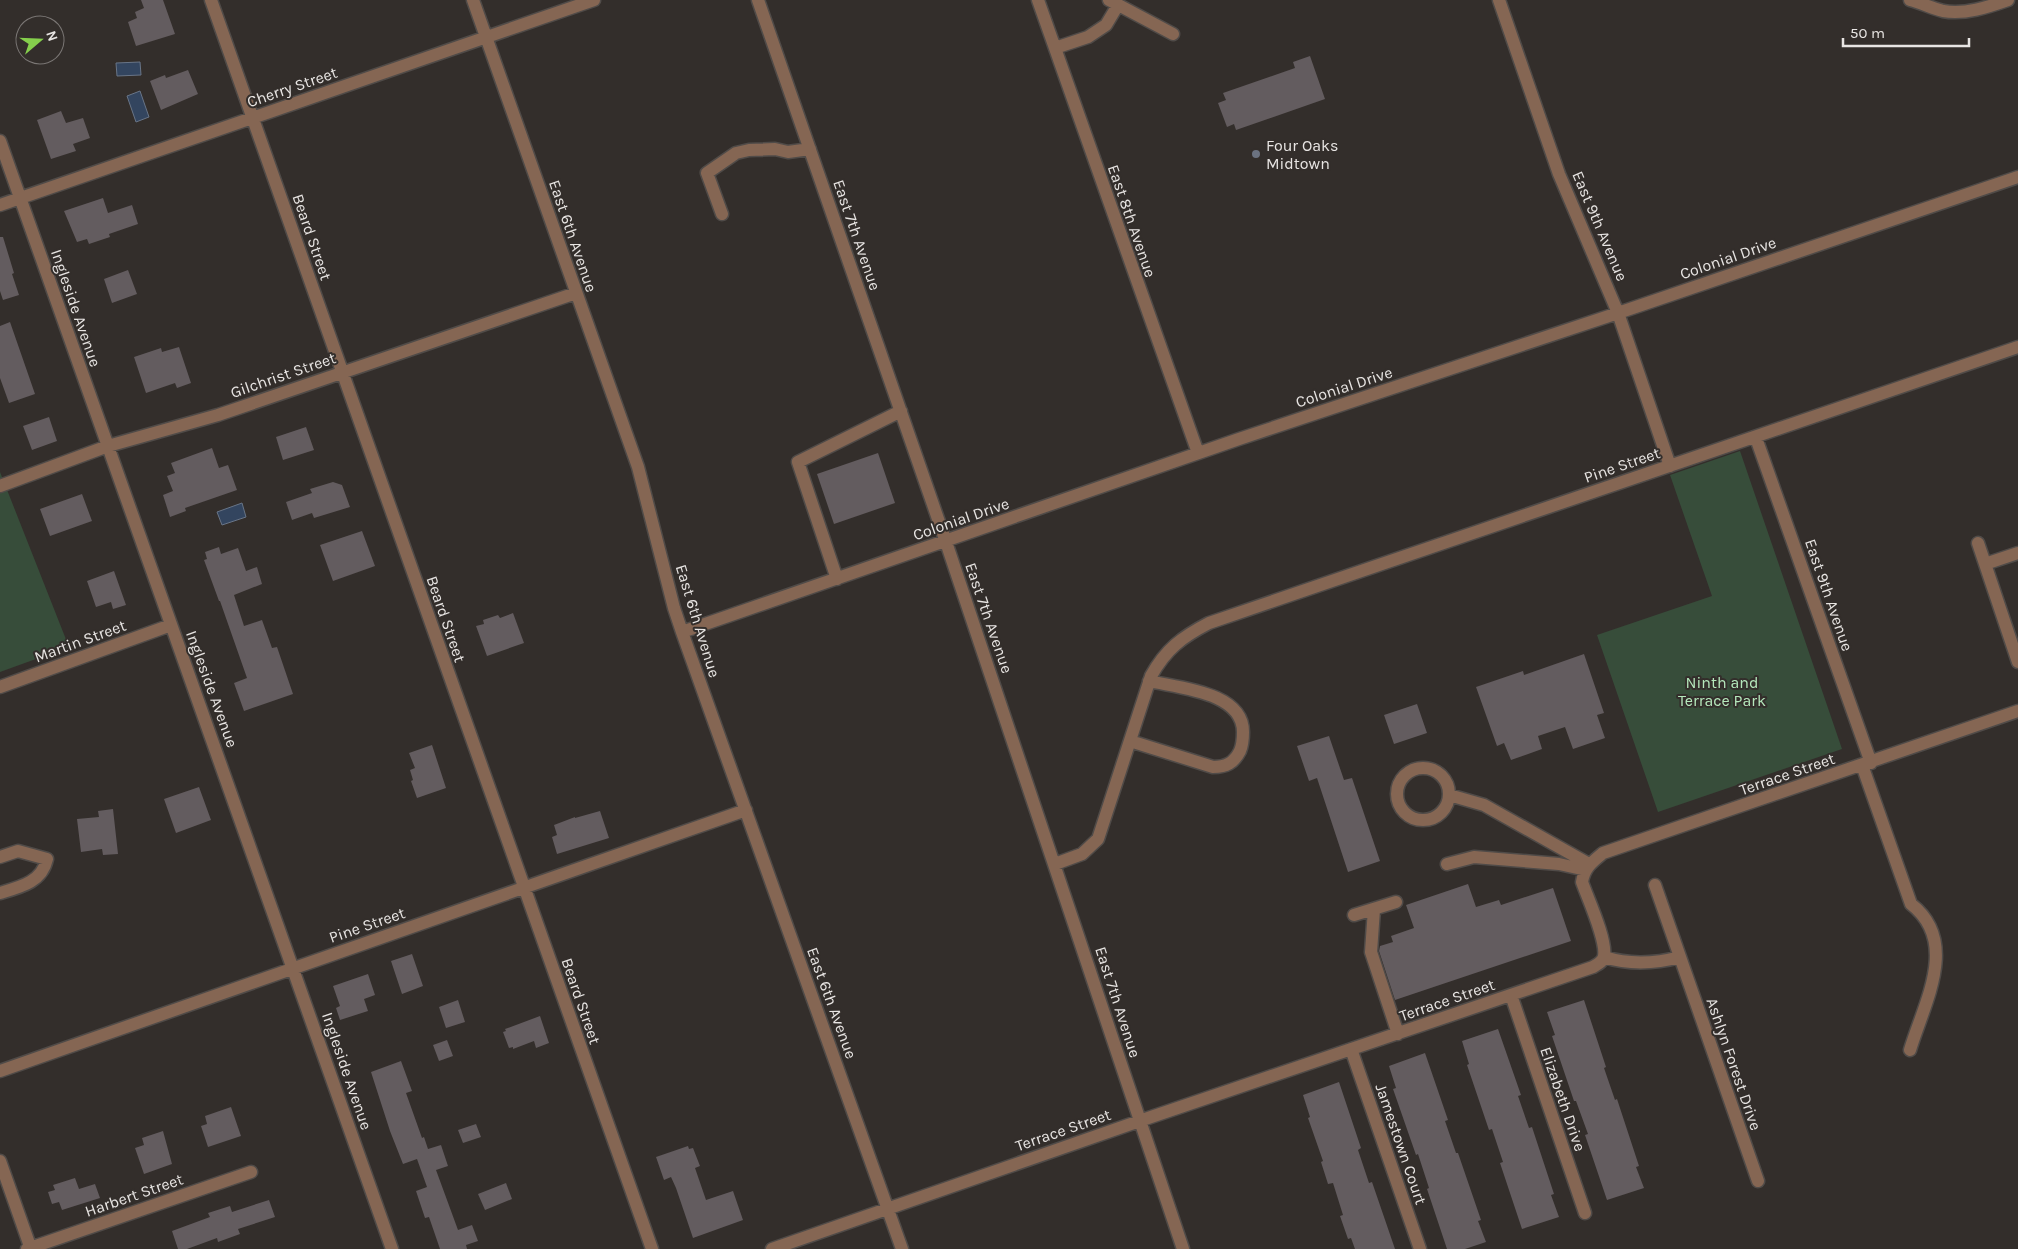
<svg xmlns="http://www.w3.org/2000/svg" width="2018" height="1249" font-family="Karla,sans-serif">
<rect width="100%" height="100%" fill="#332e2b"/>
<path fill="#374d3a" d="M 1740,451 L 1842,749 L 1658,812 L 1597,635 L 1712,596 L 1670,475 Z
M 0,472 L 69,647 L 0,672 Z"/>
<path fill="#33455f" stroke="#697587" d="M 140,62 L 141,75 L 117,76 L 116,63 Z
M 140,91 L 149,117 L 136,122 L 127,96 Z
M 242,503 L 246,517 L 222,525 L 217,512 Z"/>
<path fill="#635c5f" d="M 141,0 L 163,0 L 175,34 L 136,46 L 128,22 L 137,18 L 135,12 L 144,8 Z
M 1310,56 L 1325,99 L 1236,130 L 1234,124 L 1227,127 L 1218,103 L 1226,100 L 1223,93 L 1295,68 L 1293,62 Z
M 188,70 L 198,94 L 161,110 L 150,81 L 165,75 L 166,78 Z
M 61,111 L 66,123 L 83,118 L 90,138 L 73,144 L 76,151 L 51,159 L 37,120 Z
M 103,198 L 108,213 L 132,205 L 138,224 L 109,234 L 110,237 L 89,244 L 87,239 L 77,242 L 64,211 Z
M 0,237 L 3,237 L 14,273 L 12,274 L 19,295 L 3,300 L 0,291 Z
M 128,270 L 137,294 L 112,303 L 104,279 Z
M 10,322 L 35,394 L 9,403 L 0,378 L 0,326 Z
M 179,347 L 191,383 L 177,388 L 175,383 L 146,393 L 134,357 L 161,348 L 162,352 Z
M 49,417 L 57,441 L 32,450 L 23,426 Z
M 306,427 L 314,450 L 283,460 L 276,437 Z
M 212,448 L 219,468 L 228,465 L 237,490 L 185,508 L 186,511 L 170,517 L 163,495 L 173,491 L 167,476 L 175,473 L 171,463 Z
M 878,453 L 895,503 L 834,524 L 817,474 Z
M 333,482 L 342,485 L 350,507 L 314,518 L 312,513 L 292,520 L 286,502 L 312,493 L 310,489 Z
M 82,494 L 92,521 L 50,536 L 40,509 Z
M 362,531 L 375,566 L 333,581 L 320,545 Z
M 219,547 L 221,554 L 238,548 L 246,571 L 257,567 L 262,584 L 234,595 L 244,626 L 262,620 L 272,648 L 277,647 L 293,694 L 244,711 L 234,683 L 247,678 L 220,601 L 219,601 L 204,560 L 207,559 L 205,552 Z
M 114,571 L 126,605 L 113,609 L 111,602 L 96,607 L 87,581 Z
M 513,613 L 524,643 L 487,656 L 476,626 L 484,624 L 483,620 L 498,615 L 500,618 Z
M 1584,654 L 1604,713 L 1597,715 L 1605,738 L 1573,749 L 1565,727 L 1538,736 L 1542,749 L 1511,760 L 1504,743 L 1497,746 L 1476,687 L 1523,671 L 1524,675 Z
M 1417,704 L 1427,733 L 1394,744 L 1384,715 Z
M 1329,736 L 1344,780 L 1352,778 L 1380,861 L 1348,872 L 1317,778 L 1309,781 L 1297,746 Z
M 432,745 L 446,788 L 417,798 L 411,781 L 413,780 L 410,770 L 415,768 L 409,753 Z
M 199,787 L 211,820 L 176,833 L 164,799 Z
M 113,809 L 118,854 L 103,855 L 102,849 L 81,852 L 77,819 L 99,817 L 98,811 Z
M 600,811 L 609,838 L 557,854 L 552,837 L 557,835 L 554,825 L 575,817 L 575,818 Z
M 1468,884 L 1476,907 L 1499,900 L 1501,905 L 1553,888 L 1571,941 L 1395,1000 L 1379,951 L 1380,946 L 1393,942 L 1391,936 L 1414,928 L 1406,905 Z
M 412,954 L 423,986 L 402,994 L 391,961 Z
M 368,974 L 375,995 L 364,999 L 368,1011 L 340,1020 L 336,1008 L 340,1006 L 333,986 Z
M 458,1000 L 465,1022 L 446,1028 L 439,1007 Z
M 1584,1000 L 1606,1067 L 1604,1068 L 1615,1100 L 1617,1099 L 1639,1166 L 1636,1167 L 1644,1188 L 1607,1200 L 1585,1135 L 1588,1134 L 1576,1101 L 1574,1101 L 1552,1036 L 1555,1035 L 1547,1012 Z
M 540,1016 L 549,1043 L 536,1048 L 534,1041 L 513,1049 L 513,1047 L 509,1048 L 503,1032 L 506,1031 L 505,1029 Z
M 1498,1029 L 1521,1095 L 1518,1096 L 1529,1128 L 1532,1127 L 1554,1194 L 1551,1195 L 1559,1217 L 1522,1229 L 1500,1163 L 1503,1162 L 1492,1129 L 1489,1130 L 1467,1065 L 1469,1064 L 1462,1041 Z
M 447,1040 L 453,1056 L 439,1061 L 433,1045 Z
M 1425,1053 L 1448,1120 L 1445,1121 L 1456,1153 L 1458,1153 L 1481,1220 L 1478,1221 L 1486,1242 L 1465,1249 L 1447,1249 L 1427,1189 L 1429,1188 L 1418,1154 L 1416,1155 L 1393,1089 L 1396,1088 L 1389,1066 Z
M 401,1061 L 412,1091 L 406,1093 L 422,1138 L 424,1137 L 428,1149 L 441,1145 L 448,1166 L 436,1170 L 458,1230 L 472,1225 L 478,1241 L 466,1245 L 467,1249 L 440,1249 L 429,1217 L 425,1218 L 416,1191 L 427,1187 L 417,1159 L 403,1164 L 390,1131 L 371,1072 Z
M 1339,1082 L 1361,1148 L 1358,1150 L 1369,1183 L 1372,1182 L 1395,1249 L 1355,1249 L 1351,1238 L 1348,1239 L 1340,1216 L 1343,1215 L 1333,1183 L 1328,1184 L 1321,1162 L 1323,1161 L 1308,1118 L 1310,1117 L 1303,1095 Z
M 231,1107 L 241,1136 L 208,1147 L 201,1126 L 207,1124 L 205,1116 Z
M 476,1124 L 481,1137 L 463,1143 L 458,1130 Z
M 163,1131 L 172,1164 L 144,1174 L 135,1148 L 144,1145 L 142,1138 Z
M 688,1146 L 689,1149 L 693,1148 L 700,1166 L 695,1168 L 706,1200 L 733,1191 L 743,1220 L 693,1238 L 676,1188 L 671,1177 L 664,1180 L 656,1157 Z
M 75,1178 L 79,1189 L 95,1184 L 100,1198 L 62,1210 L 59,1202 L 52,1204 L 48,1192 L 55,1190 L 53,1185 Z
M 506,1183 L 512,1199 L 485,1210 L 478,1194 Z
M 269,1200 L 275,1217 L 238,1229 L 240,1234 L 218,1242 L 217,1238 L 187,1249 L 178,1249 L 172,1231 L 210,1217 L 208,1213 L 230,1206 L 232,1212 Z"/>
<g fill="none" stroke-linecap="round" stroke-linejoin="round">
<g stroke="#504b48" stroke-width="15">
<path id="minor" d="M 211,0 L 652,1249
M 473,0 L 638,467 L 674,608 L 682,632 L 902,1249
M 758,0 L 946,542 L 1183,1249
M 1038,0 L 1198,453
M 1109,0 L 1173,34
M 1499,0 L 1559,174 L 1618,313 L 1670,466
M 1910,0 C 1921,3 1932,8 1943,11 C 1965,15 1988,7 2008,0
M 1055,48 L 1088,37 L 1106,25 L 1118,5
M 0,141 L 392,1249
M 0,205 L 594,0
M 722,214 L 707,173 L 736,153 L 749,150 L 775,149 L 788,152 L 810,149
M 1756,438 L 1871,763
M 0,486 L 108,446 L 218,415 L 576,293
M 1978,543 L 2018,662
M 1985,564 L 2018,553
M 837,579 L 798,462 L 901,411
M 682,632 L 1239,439 L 1618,313 L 2018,177
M 0,687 L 171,625
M 1130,741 L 1213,767 C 1226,767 1234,763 1240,751 C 1243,744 1243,739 1243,732 C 1243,692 1179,688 1149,681
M 1862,765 L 1911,904 C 1960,942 1924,1003 1910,1050
M1397 794a26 26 0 1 1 52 0a26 26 0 1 1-52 0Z
M 1449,795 L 1484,805 L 1589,864
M 0,857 L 18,851 L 47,859 C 42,882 21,887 0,893
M 1055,864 L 1082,854 L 1098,839 L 1151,676 C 1166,649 1182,637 1209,623 C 1479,532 1749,441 2018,347
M 1447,864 L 1474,857 L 1559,864 L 1586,870
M 1655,885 L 1758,1181
M 1374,909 L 1371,952 L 1398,1034
M 1354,915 L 1396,902
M 1604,957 C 1630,965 1654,964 1680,957
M 1511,995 L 1585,1213
M 1351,1049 L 1420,1249
M 0,1071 L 746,810
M 0,1161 L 31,1249
M 27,1249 L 251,1172
M 772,1249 L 1151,1117 L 1593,967 C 1598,964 1603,962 1604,956 C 1607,940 1588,899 1582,882 C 1584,868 1592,862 1603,853 L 2018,711"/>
</g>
<use href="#minor" stroke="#856653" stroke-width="12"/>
</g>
<circle fill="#6b7280" stroke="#332e2b" stroke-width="2" cx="1256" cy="154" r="5"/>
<g text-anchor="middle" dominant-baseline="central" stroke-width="4" stroke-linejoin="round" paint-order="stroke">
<g font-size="16" fill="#e8e5e3" stroke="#332e2b">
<text transform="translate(292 87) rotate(-19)">Cherry Street</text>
<text transform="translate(1132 221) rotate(71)">East 8th Avenue</text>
<text transform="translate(1600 226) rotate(67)">East 9th Avenue</text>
<text transform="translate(857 235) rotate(71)">East 7th Avenue</text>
<text transform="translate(573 236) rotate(71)">East 6th Avenue</text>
<text transform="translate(312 237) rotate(71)">Beard Street</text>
<text transform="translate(1728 258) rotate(-19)">Colonial Drive</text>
<text transform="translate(76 308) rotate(71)">Ingleside Avenue</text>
<text transform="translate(283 375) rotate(-19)">Gilchrist Street</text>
<text transform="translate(1344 387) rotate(-18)">Colonial Drive</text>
<text transform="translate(1622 465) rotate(-19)">Pine Street</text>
<text transform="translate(961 519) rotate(-19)">Colonial Drive</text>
<text transform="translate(1829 595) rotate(71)">East 9th Avenue</text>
<text transform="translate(989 618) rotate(71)">East 7th Avenue</text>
<text transform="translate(446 619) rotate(71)">Beard Street</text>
<text transform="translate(698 621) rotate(73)">East 6th Avenue</text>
<text transform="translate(80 641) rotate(-20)">Martin Street</text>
<text transform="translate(212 689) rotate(70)">Ingleside Avenue</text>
<text transform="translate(1787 774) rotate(-19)">Terrace Street</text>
<text transform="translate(367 925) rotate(-19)">Pine Street</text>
<text transform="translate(1447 1000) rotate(-19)">Terrace Street</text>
<text transform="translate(581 1001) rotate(71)">Beard Street</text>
<text transform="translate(1118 1002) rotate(72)">East 7th Avenue</text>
<text transform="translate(832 1003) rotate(70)">East 6th Avenue</text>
<text transform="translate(1734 1064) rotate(71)">Ashlyn Forest Drive</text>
<text transform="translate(347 1071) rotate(71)">Ingleside Avenue</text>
<text transform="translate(1563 1099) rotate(71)">Elizabeth Drive</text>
<text transform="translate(1063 1130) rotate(-19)">Terrace Street</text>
<text transform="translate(1401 1144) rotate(71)">Jamestown Court</text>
<text transform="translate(134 1195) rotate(-19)">Harbert Street</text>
</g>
<g font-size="16" fill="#e8e5e3" stroke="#332e2b" text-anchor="start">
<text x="1266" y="145">Four Oaks<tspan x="1266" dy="18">Midtown</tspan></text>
</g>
<g font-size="16" fill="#b5e8bc" stroke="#332e2b">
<text x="1722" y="682">Ninth and<tspan x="1722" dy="18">Terrace Park</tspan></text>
</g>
</g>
<g transform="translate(40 40) rotate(71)"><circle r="24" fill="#332e2b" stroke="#7b7775"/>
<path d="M0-4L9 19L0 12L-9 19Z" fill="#85cf4c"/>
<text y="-8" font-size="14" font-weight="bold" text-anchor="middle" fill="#e8e5e3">N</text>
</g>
<path d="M1843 38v8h126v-8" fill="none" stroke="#e8e5e3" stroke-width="2.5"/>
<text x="1850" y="38" font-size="15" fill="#e8e5e3" stroke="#332e2b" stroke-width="4" paint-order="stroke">50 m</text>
</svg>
